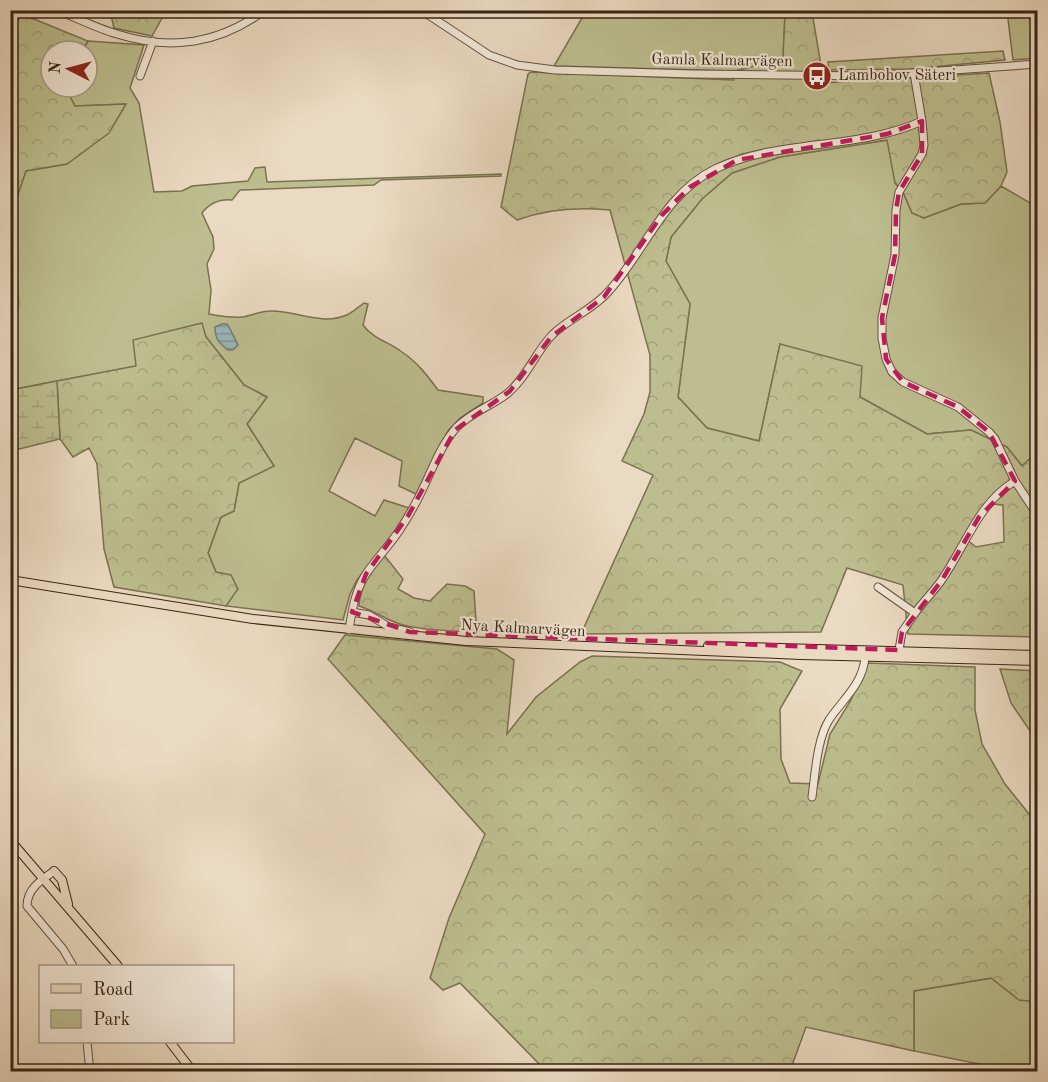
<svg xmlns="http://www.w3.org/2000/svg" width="1048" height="1082" font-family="'Old Standard TT',serif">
<defs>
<pattern id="forest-crowns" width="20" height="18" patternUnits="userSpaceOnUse" patternTransform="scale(1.5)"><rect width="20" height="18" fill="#bdbe8f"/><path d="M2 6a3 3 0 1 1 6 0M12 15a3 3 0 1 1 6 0" fill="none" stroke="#a3a37a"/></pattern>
<pattern id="wetland-marsh" width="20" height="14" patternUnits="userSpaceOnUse" patternTransform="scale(1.5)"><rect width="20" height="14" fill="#bdbe8f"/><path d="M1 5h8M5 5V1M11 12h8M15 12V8" fill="none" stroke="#a3a37a"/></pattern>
<pattern id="water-rules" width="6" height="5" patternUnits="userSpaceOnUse" patternTransform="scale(1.5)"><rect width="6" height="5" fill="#9bb8bc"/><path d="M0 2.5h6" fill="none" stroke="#7f9597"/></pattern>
</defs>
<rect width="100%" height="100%" fill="#ebdac2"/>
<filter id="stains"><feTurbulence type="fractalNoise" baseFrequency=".00333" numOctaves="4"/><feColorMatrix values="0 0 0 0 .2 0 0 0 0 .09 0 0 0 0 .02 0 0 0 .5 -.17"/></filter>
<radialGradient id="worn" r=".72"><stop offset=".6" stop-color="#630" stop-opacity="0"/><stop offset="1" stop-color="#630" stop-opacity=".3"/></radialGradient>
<path fill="#bdbe8f" stroke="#7a7250" stroke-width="1.5" d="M 784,10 L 785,14 L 783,59 L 735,71 L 554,66 L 586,11 Z
M 1007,11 L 1037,11 L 1037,58 L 1013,60 Z
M 88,41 L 144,45 L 130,88 L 139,103 L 154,192 L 182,191 L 192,186 L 248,181 L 255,168 L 265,167 L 267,182 L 501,174 L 501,176 L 381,180 L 374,185 L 240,190 L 232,200 C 220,199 209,204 202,213 L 213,237 L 214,249 L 207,264 L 211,290 L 209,314 C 220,316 231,318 242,317 C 251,316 260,311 270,311 C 294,310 321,325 344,316 C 351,314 358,307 364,303 L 368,304 L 363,325 C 373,339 389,342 402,352 C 417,362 427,375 438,390 L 483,397 L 483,403 L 460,418 L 448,431 L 416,494 L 399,486 L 402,461 L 355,438 L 329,491 L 375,516 L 384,500 L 409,508 L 395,533 L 357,580 L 350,594 L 343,620 L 226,606 L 237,588 L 216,572 L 208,553 L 221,517 L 234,511 L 239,483 L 274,466 L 247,424 L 267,397 L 244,385 L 206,337 L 136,366 L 10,390 C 11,374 8,357 11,342 C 15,318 26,298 11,277 L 11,215 L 25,171 L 67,164 L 125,104 L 75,106 L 65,87 L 87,87 L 87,51 L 82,51 Z
M 888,140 L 895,183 L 903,192 L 912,213 L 924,218 L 961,204 L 985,203 L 1001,186 L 1037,207 L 1037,452 L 1022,466 L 1007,447 L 971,430 L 927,434 L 860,397 L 780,344 L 759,441 L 707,428 L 678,397 L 690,304 L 666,261 L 671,237 L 702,199 L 732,173 L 780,157 Z
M 992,978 L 1019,999 L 1037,1002 L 1037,1071 L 1014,1071 L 914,1051 L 914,991 Z"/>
<path fill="url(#forest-crowns)" stroke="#7a7250" stroke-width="1.5" fill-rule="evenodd" d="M 110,11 L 110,10 L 166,11 L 152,36 L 114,28 Z
M 812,12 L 824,83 L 989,73 L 1000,122 L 1007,172 L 1001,186 L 985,203 L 961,204 L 924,218 L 912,213 L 903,192 L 895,183 L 887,140 L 780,157 L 732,173 L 702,199 L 671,237 L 666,261 L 690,304 L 678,397 L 707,428 L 759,441 L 780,344 L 862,366 L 860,397 L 927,434 L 971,430 L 1007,447 L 1022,466 L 1037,452 L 1037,637 L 908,634 L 903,585 L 847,568 L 821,632 L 581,634 L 653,475 L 622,461 L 644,414 L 650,392 L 650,355 L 610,210 C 580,207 546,209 517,220 L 501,207 L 528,74 L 531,72 L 734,80 L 735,71 L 783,59 L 785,14 ZM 991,504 L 1003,505 L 1004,542 L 976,547 L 966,539 Z
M 11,15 L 34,19 L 88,41 L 82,51 L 51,51 L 51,87 L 65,87 L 75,106 L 126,104 L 109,133 L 67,164 L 26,171 L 11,215 Z
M 1003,51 L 1005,60 L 911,69 L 829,70 L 828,62 Z
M 202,323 L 206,337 L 244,385 L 267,397 L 247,424 L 274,466 L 239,483 L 234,511 L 221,517 L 208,553 L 216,572 L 231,575 L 238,589 L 226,606 L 114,587 L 104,549 L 97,464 L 89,448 L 73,457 L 60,439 L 57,381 L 136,366 L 133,340 Z
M 384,555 L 403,579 L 398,589 L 414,598 L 430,601 L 447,584 L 465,586 L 474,591 L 476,621 L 480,623 L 479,631 C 461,632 426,630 407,626 C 390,623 376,611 359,606 C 360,585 372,571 384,555 Z
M 345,635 L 497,649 L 514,660 L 507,734 L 536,697 L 580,662 L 592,656 L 780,662 L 802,671 L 780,709 L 781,759 L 790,783 L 818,784 L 830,734 L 851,700 L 868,663 L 975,667 L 975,710 L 982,744 L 1005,784 L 1037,824 L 1037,894 L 1029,901 L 1037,951 L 1037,1002 L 1019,1000 L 991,978 L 914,991 L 914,1051 L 806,1027 L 790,1071 L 546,1071 L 460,983 L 443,990 L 430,978 L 449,918 L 485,834 L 328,659 Z
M 1000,669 L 1037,671 L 1037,721 L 1030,731 L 1011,703 Z"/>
<path fill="url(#wetland-marsh)" stroke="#7a7250" stroke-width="1.5" d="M 57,381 L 60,439 L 11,451 L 11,390 Z"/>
<path fill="url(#water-rules)" stroke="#737d78" stroke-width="1.5" d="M 222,324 L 227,324 C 229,326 237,343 238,345 L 233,350 L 228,350 C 219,343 215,339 215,327 Z"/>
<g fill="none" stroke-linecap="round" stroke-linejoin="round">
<g stroke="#63523e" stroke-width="9">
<path id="minor" d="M 57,10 C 77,18 96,28 117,34 C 171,51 219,44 265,10
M 421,10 L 489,55 L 517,65 L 555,70 L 693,74 L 869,76 L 1038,64
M 140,76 L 153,41
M 922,121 L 924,145 L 922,154 L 899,192 L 896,210 L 895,255 L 882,318 L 882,338 L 886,359 L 892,372 L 903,382 L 958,407 L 989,432 L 995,439 L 1015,481 L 1038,516
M 878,587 L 915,613 C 923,602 933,592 941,581 C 965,547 978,503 1015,481
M 352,612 L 369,615 L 389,627 L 410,632
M 349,630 C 352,610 355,591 366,574 C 376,559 389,546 399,531 C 409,516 418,500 425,484 C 434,465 442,444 456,428 C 471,412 492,406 508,393 C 527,377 535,353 552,335 C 569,318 593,310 609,291 C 645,251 664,194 715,169 C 780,138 856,151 922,121 L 914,73
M 899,650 L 902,632 L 915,613
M 812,797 C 815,775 817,739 829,720 C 843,699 863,684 865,657
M 54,871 C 41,880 27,889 27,906 L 63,949 L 73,966
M 87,1042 L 90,1072"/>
</g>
<g stroke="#362512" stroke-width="10">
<path id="major" d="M 10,580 L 253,619 L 466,641 L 801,655 L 1038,661
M 708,646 L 1038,655
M 10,840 L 118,966
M 54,871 L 62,880 L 68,904
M 170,1042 L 193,1072"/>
</g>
<use href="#minor" stroke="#f2e7d7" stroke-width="7"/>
<use href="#major" stroke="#ebdac2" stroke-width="8"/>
</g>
<path fill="none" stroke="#c2185b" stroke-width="4.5" stroke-dasharray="12 8" stroke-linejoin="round" d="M 922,121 L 922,154 L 899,192 L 896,210 L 895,255 L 882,318 L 886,359 L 903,382 L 958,407 L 989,432 L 1015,481 L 979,517 L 942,580 L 902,632 L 899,650 L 410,632 L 352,612 L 366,574 L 408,516 L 455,430 L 510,391 L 551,337 L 604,297 L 662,215 L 690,187 L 737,160 L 887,134 Z"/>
<defs>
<g id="bus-disc" transform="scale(1.5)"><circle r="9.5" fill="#8f2418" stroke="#f2e7d7"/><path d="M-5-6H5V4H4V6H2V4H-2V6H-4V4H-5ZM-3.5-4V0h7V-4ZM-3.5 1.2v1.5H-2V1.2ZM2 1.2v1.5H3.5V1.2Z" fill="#fff"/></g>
</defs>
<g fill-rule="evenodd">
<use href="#bus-disc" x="817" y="76"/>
</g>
<g text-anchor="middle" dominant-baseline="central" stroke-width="4.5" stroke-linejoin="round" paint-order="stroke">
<g font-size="16" fill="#362512" stroke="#f2e7d7">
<text transform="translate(722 61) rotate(1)">Gamla Kalmarvägen</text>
<text transform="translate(523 629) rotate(3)">Nya Kalmarvägen</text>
</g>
<g font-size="16" fill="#362512" stroke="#f2e7d7" text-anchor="start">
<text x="838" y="76">Lambohov Säteri</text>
</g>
</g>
<rect width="1048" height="1082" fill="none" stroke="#ebdac2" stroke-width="36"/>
<rect x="12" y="12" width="1024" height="1058" fill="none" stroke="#362512" stroke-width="3"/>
<rect x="18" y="18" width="1012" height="1046" fill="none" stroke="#362512" stroke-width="1.5"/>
<rect x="39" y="965" width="195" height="78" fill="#f2e7d7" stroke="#a79988" stroke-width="1.5"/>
<rect x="51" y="984" width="30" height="9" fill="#ebdac2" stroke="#a79988" stroke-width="1.5"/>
<text x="93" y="995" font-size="18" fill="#362512">Road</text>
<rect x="51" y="1010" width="30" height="18" fill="#bdbe8f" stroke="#a79988" stroke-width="1.5"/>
<text x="93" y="1025" font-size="18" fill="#362512">Park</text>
<g transform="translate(69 69) rotate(276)"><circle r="28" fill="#f2e7d7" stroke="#a79988" stroke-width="1.5"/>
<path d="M0-4.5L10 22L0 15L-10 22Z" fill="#8f2418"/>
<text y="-9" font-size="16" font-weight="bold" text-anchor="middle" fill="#362512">N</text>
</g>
<rect width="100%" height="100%" filter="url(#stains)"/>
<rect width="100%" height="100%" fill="url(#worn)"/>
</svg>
